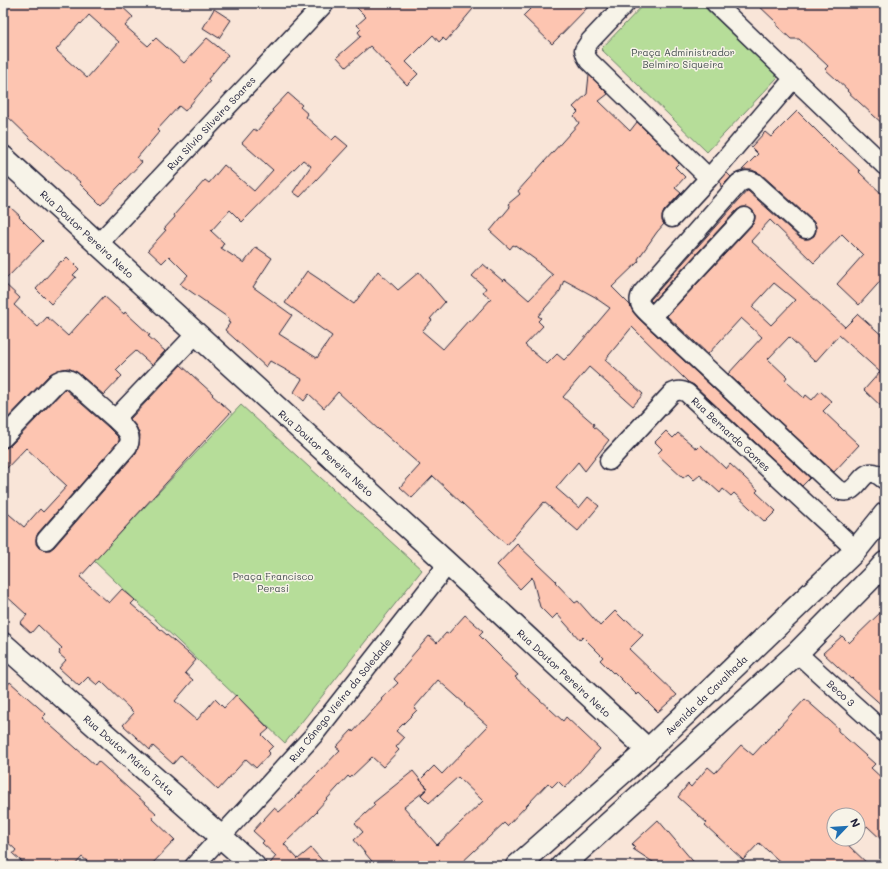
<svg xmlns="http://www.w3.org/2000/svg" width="888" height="869" font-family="Mali,sans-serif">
<rect width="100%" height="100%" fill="#f9e5d8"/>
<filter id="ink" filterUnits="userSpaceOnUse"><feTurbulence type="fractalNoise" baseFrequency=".025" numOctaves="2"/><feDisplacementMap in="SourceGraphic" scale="8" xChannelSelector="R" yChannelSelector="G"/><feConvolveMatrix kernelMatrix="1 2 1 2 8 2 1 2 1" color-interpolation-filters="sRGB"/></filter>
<g filter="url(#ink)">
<path fill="#b6dd99" stroke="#6c806a" d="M 645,3 L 700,3 L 778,77 L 707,152 L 601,49 Z
M 241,405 L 422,570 L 285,743 L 94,561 Z"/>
<path fill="#fdc5b1" stroke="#22223b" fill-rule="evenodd" d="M 11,3 L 118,3 L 133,17 L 125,26 L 148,46 L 156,38 L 184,63 L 207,38 L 228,55 L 208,79 L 210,81 L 185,111 L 179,106 L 157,130 L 159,132 L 137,158 L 142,162 L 101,205 L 79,183 L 80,182 L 33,141 L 3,112 L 3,12 ZM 89,15 L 119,42 L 87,78 L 56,50 L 80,23 L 81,24 Z
M 352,3 L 478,3 L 446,41 L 443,38 L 439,42 L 433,35 L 406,62 L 418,74 L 407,85 L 370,46 L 346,67 L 337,57 L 361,36 L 358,32 L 361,29 L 357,25 L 366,17 Z
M 536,3 L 592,3 L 552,44 L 523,16 Z
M 756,3 L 885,3 L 885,126 L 847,91 L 848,90 L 825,69 L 828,66 L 799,39 L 791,39 L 777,26 L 777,23 Z
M 214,9 L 231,20 L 219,38 L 203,28 Z
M 589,75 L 608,94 L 599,101 L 630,131 L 637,122 L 679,163 L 675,167 L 685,177 L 675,188 L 681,193 L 664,211 L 662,216 L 662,221 L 664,224 L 657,232 L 638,259 L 639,261 L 612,287 L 630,305 L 633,312 L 639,319 L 810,478 L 802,486 L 694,385 L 688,382 L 632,327 L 605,360 L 643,394 L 633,406 L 589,367 L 563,397 L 594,424 L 593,426 L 609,440 L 585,471 L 578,462 L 556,488 L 579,508 L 588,497 L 599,506 L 578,531 L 544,502 L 507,545 L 433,476 L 412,498 L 400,487 L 420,465 L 379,429 L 379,430 L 338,392 L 324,408 L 309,394 L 304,401 L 294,392 L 302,379 L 270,361 L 266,367 L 225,330 L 230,323 L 228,322 L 230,319 L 180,284 L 188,275 L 169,256 L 162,263 L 148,250 L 166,230 L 164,229 L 175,217 L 174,215 L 205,180 L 209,183 L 224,165 L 254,191 L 273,170 L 242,143 L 254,129 L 257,131 L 273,112 L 272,110 L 288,93 L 302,105 L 300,107 L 308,114 L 306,117 L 332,140 L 336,136 L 348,146 L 300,197 L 293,192 L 311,166 L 303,160 L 242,222 L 230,210 L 211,231 L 224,243 L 221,248 L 244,263 L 256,247 L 272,258 L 253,287 L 292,315 L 279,334 L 317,358 L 332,336 L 285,303 L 307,271 L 319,279 L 354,304 L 378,271 L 398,290 L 419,272 L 445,302 L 430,319 L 432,320 L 422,331 L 443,349 L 469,320 L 471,321 L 491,299 L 483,292 L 486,288 L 472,276 L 483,264 L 503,281 L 505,279 L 529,300 L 553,275 L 539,264 L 540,263 L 515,245 L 515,246 L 513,245 L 510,249 L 490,231 L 510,207 L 508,204 L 520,194 L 518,191 L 579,123 L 574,116 L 578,112 L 573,107 L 587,94 ZM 564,280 L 597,298 L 597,299 L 610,308 L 570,355 L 569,355 L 564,360 L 557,354 L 547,364 L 525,345 L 543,326 L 538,321 L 541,318 L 538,316 L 560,291 Z
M 797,111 L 840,154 L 841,153 L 860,171 L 859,172 L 885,197 L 885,276 L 859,305 L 837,284 L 863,255 L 842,234 L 814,263 L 770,220 L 751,241 L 845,327 L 858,314 L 885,338 L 885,410 L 864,390 L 880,372 L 839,335 L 815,362 L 789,337 L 768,359 L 787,377 L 785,380 L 804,398 L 806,395 L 812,400 L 820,391 L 832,402 L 823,411 L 859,445 L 834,472 L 728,374 L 762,337 L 741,318 L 708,354 L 667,316 L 753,224 L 755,219 L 755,214 L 752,210 L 747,207 L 742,207 L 737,210 L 652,302 L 650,300 L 747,191 L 748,191 L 799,237 L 804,239 L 809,239 L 814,236 L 816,231 L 816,226 L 813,221 L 761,174 L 752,170 L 742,170 L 758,154 L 751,147 L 765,132 L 771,137 ZM 774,283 L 795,300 L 771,325 L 752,307 Z
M 727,173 L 731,177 L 721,187 L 720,181 Z
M 3,202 L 9,208 L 10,207 L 20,216 L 19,217 L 43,241 L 3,282 L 20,298 L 14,305 L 38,327 L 47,317 L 68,336 L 104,296 L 124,314 L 125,312 L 150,335 L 148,336 L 165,351 L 152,365 L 136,351 L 127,359 L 116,370 L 122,376 L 104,395 L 77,372 L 68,368 L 58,370 L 50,374 L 3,423 Z
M 67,257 L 79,269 L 73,275 L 76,277 L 51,304 L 36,289 L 61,261 L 62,262 Z
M 181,365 L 213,394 L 212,395 L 231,412 L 80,577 L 109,603 L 122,589 L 135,600 L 131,604 L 196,660 L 185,673 L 193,680 L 175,701 L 197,720 L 215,699 L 224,708 L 236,695 L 269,729 L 262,735 L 273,746 L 268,751 L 270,753 L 256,768 L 246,759 L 218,790 L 181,755 L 173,764 L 153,746 L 150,750 L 123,725 L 134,713 L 101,681 L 97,685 L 88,677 L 79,686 L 59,668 L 66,660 L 59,654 L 60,652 L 59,651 L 62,648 L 38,625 L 31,633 L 20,623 L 27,615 L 3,593 L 3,509 L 24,527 L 40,509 L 43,512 L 67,486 L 26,448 L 3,472 L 3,448 L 6,448 L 11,445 L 65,389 L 108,427 L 119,438 L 119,441 L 38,533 L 36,538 L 36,544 L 39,548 L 44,550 L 50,550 L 54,547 L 136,453 L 139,445 L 140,435 L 136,426 L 130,419 Z
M 666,431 L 673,438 L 678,433 L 697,449 L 701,445 L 726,469 L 730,464 L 758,490 L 756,492 L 776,511 L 765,522 L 734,493 L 731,496 L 723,489 L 720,493 L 700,475 L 694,480 L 688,474 L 683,478 L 657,454 L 662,449 L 655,442 Z
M 517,544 L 556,581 L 555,582 L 575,603 L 578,601 L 600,626 L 615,611 L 625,621 L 627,620 L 643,635 L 629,649 L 677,695 L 658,712 L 639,693 L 637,695 L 614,672 L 613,673 L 600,660 L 603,657 L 583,637 L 580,640 L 557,614 L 552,619 L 540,607 L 532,577 L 520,589 L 497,565 Z
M 885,608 L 885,708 L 867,692 L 852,678 L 851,679 L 823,653 L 842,636 L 849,643 Z
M 465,615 L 483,631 L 479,635 L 502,658 L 501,659 L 518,675 L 515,677 L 563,721 L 566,717 L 600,749 L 565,788 L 558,781 L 552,787 L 548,783 L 507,826 L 504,823 L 458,866 L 376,866 L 354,840 L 363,832 L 355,823 L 375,805 L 373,803 L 413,771 L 427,788 L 428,788 L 420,780 L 434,766 L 442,774 L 488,726 L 464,705 L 465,704 L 438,680 L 414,708 L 417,710 L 396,731 L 404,738 L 396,747 L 399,750 L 383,767 L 372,757 L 350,778 L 348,776 L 316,811 L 317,812 L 284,844 L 298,859 L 311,848 L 327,866 L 268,866 L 276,856 L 262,843 L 264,841 L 253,831 L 274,808 L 279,812 L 293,799 L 340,750 L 336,747 L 352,730 L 353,732 L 382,700 L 381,699 L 398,683 L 394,679 L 411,659 L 410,658 L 429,636 L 437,643 L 446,633 L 448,634 ZM 458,777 L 483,801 L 437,845 L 404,807 L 427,789 L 421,795 L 429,803 Z
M 10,682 L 46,714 L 42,718 L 67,740 L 95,765 L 98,761 L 156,813 L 152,817 L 153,819 L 175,840 L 150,866 L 93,866 L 82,857 L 74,866 L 27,866 L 13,854 L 16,850 L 3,838 L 3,691 Z
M 805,699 L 838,728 L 838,731 L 875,764 L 871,768 L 885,781 L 885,843 L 867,826 L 858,837 L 858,815 L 834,815 L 834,839 L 856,839 L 849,846 L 870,866 L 785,866 L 759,843 L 743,860 L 705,825 L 707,823 L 678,797 L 688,784 L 691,787 L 708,767 L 715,773 L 741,745 L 753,755 Z
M 658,820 L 697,866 L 659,866 L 633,849 L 635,847 L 632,844 Z"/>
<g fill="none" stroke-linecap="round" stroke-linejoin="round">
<g stroke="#22223b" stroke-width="21">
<path id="minor" d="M 626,3 L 590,41 L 584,50 L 586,56 L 589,61 L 709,178
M 715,3 L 885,166
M 672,218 L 709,178 L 794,78
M 806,229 L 754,182 C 748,179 745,180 739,183 L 642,293 C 635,304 644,309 652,317 L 837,489 C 857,500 859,470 874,473 C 878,474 882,478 885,480
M 98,244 L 325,3
M 652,317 L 745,217
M 3,438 L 58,381 C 63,378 67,378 72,381 L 115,419 L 196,334
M 609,461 L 672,393 C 678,390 681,390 687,393 L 856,550
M 46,540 L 128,446 C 134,434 123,427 115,419
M 797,653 L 885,733
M 194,866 L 313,736 L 448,564"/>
</g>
<g stroke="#22223b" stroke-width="25">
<path id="tertiary" d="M 3,157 L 448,564 L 648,750
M 3,644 L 254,866"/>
</g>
<g stroke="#22223b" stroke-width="25">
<path id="primary" d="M 517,866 L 648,750 L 856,550 L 885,514
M 562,866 L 797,653 L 878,571 L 885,563"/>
</g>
<use href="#minor" stroke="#f7f3e8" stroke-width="18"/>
<use href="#tertiary" stroke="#f7f3e8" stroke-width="22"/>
<use href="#primary" stroke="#f7f3e8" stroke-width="22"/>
</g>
</g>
<g text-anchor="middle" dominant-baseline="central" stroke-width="3" stroke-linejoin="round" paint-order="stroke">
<g font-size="10" fill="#475152" stroke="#f7f3e8">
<text x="683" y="52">Praça Administrador<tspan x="683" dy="12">Belmiro Siqueira</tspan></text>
<text x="273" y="576">Praça Francisco<tspan x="273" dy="12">Perasi</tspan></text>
</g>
<g font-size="10" fill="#22223b" stroke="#f7f3e8">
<text transform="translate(211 123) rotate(-47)">Rua Silvio Silveira Soares</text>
<text transform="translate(87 234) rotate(43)">Rua Doutor Pereira Neto</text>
<text transform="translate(731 434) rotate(43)">Rua Bernardo Gomes</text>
<text transform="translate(326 453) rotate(42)">Rua Doutor Pereira Neto</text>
<text transform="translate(564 673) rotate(43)">Rua Doutor Pereira Neto</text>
<text transform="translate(841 693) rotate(42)">Beco 3</text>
<text transform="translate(706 695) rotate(-44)">Avenida da Cavalhada</text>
<text transform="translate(340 700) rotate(-51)">Rua Cônego Vieira da Soledade</text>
<text transform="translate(129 755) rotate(41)">Rua Doutor Mário Totta</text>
</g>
</g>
<rect width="888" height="869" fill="none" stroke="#f7f3e8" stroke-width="16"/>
<rect x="8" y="8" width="872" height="853" fill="none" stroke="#22223b" stroke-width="1.5" filter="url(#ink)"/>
<g transform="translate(846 827) rotate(65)"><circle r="19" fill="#f7f3e8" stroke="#a29fa3"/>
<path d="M0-3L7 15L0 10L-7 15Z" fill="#1f6fb2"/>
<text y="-6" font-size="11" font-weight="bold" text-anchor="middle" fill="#22223b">N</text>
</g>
</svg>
